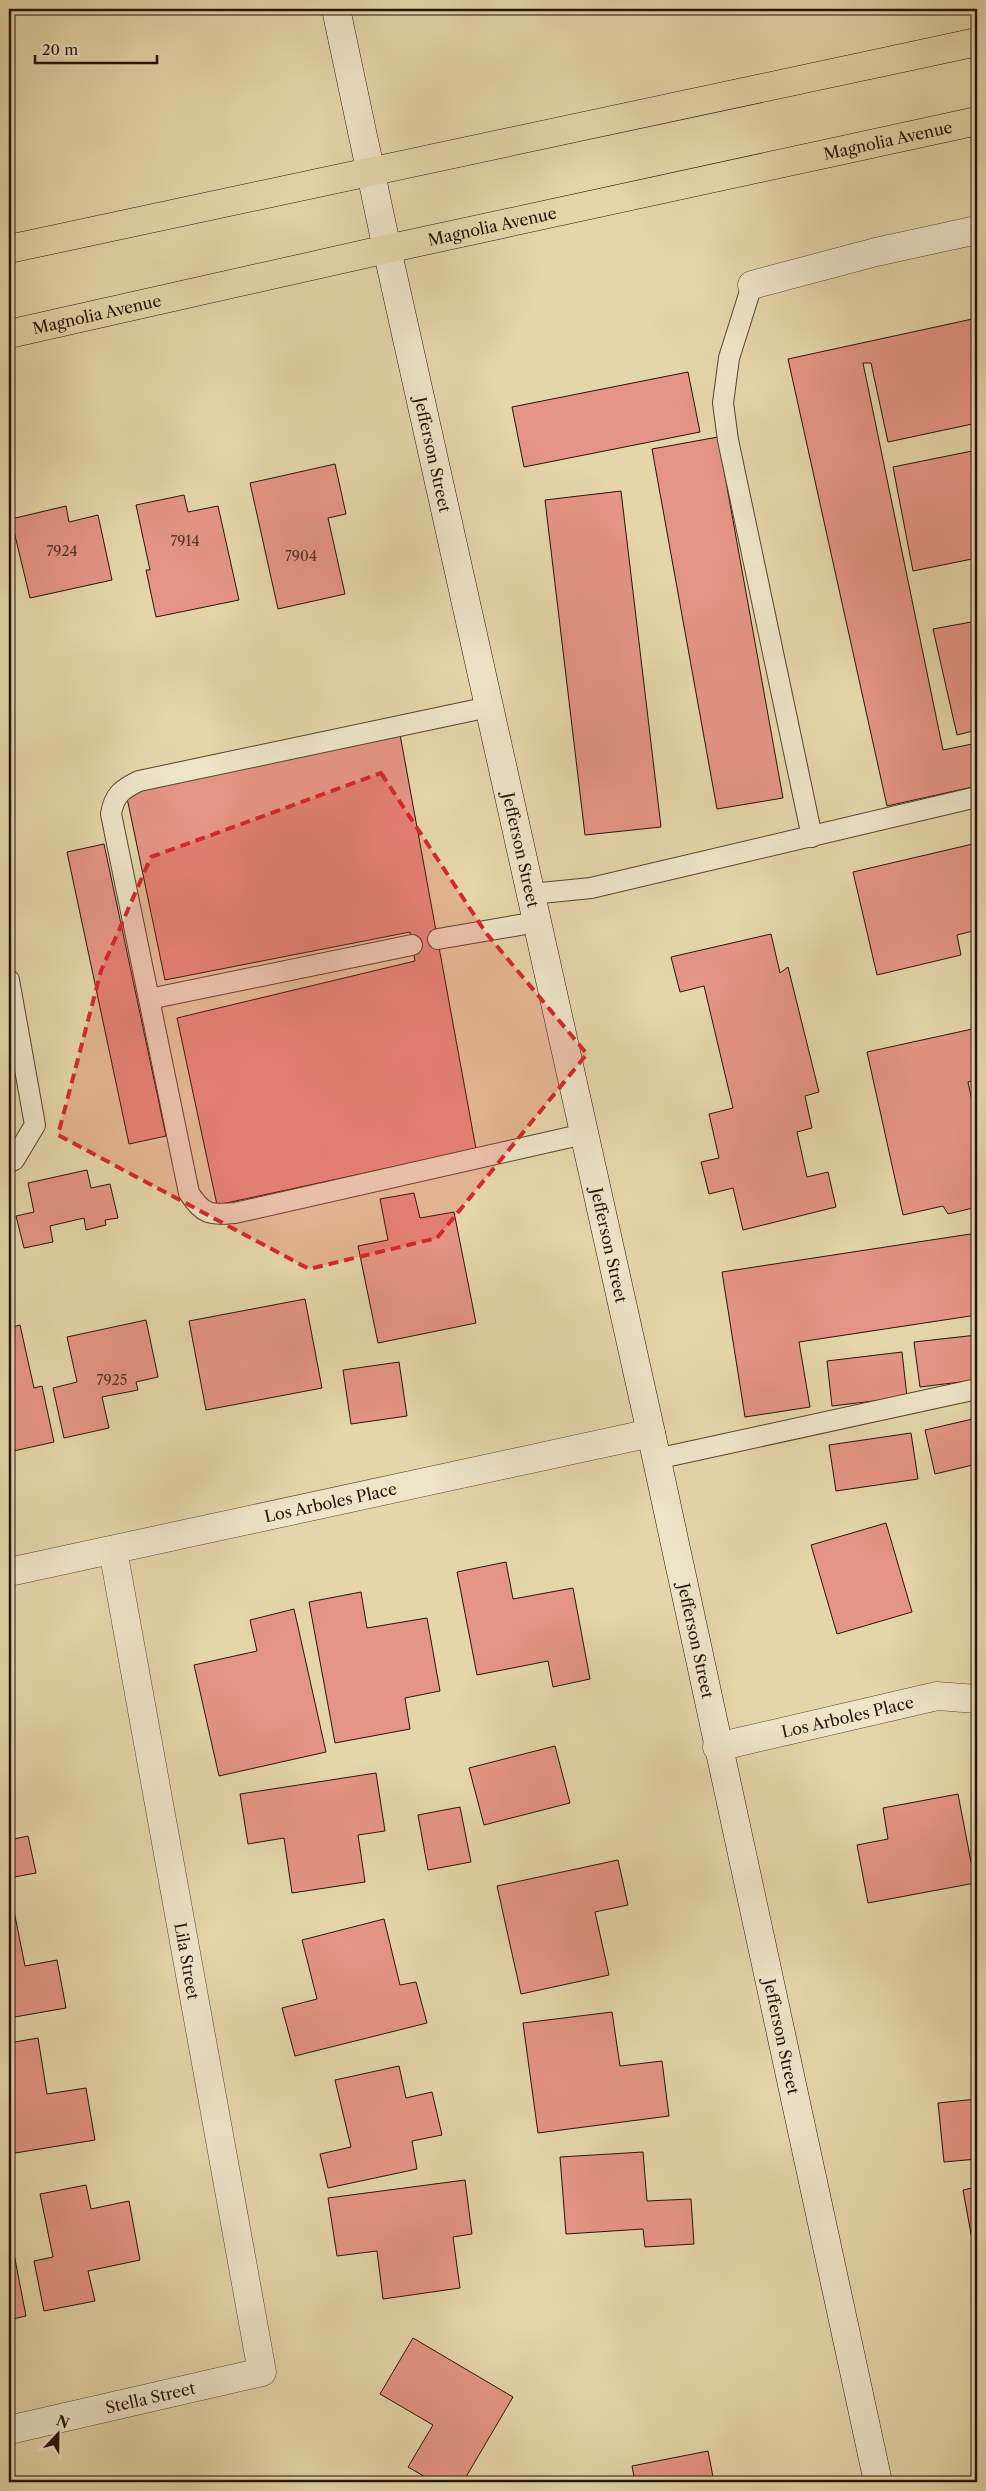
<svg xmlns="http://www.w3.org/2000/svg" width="986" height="2491" font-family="'Libre Caslon Text',serif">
<rect width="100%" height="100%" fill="#e5d6aa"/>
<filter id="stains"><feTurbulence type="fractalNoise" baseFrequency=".004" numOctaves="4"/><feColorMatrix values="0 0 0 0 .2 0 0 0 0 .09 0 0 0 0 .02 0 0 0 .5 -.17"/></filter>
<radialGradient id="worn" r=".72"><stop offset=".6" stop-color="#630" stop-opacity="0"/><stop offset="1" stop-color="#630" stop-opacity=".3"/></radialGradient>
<path fill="#e59585" stroke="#27130a" d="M 977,318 L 977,423 L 888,442 L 871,363 L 863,363 L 943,750 L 977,743 L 977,786 L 887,806 L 788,359 Z
M 688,372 L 700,432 L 524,467 L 512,407 Z
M 718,437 L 783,798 L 717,809 L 652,449 Z
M 977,450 L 977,558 L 913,571 L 893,467 Z
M 335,464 L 346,514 L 328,518 L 345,594 L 278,609 L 250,483 Z
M 621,491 L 661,827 L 585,835 L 545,500 Z
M 184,495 L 188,512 L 218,506 L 239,600 L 156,617 L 146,570 L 150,570 L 136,505 Z
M 66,506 L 69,522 L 98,515 L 112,580 L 30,598 L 11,519 Z
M 977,621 L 977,730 L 957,735 L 933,629 Z
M 399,729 L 476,1149 L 217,1205 L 177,1018 L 415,961 L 410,932 L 165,980 L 126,793 Z
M 977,843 L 977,930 L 957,935 L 961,955 L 877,975 L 853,872 Z
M 104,844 L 166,1136 L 129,1144 L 67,852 Z
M 771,934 L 780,973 L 788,967 L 819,1092 L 805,1096 L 812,1128 L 797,1132 L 807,1177 L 828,1172 L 836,1207 L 743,1230 L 733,1188 L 709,1194 L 701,1162 L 719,1158 L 709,1114 L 733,1108 L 704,986 L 680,992 L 671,957 Z
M 977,1028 L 977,1080 L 968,1082 L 975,1115 L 977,1114 L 977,1207 L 948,1214 L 943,1206 L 903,1215 L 867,1052 Z
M 87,1170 L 91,1188 L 110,1184 L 118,1218 L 105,1220 L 106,1225 L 86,1230 L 84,1218 L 50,1226 L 53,1242 L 24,1248 L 16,1216 L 34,1212 L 28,1183 Z
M 414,1193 L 420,1218 L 454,1212 L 476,1323 L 378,1343 L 358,1246 L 388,1240 L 380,1199 Z
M 977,1233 L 977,1315 L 799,1342 L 810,1407 L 745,1417 L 722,1272 Z
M 305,1299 L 322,1388 L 206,1410 L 189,1321 Z
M 146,1320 L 158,1377 L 136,1382 L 138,1390 L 102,1397 L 109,1428 L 64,1438 L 53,1388 L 77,1382 L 67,1337 Z
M 20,1325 L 34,1388 L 42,1386 L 54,1442 L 9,1452 L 9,1328 Z
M 977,1335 L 977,1380 L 920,1387 L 914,1342 Z
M 902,1352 L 907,1397 L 832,1406 L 827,1361 Z
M 399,1362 L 407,1416 L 351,1424 L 343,1370 Z
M 977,1418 L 977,1464 L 935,1474 L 925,1430 Z
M 911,1433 L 918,1479 L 836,1491 L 829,1445 Z
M 886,1523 L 912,1612 L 837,1634 L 811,1545 Z
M 506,1562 L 513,1599 L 573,1588 L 590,1679 L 553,1687 L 548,1661 L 477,1675 L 457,1572 Z
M 361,1592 L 367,1628 L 427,1618 L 440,1691 L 405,1698 L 410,1729 L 335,1743 L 309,1602 Z
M 294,1609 L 326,1752 L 219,1776 L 194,1665 L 257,1651 L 250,1620 Z
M 555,1746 L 570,1803 L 484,1825 L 469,1768 Z
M 376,1773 L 385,1831 L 358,1835 L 365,1882 L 292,1893 L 284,1838 L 248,1844 L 240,1794 Z
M 958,1794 L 975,1883 L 868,1903 L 857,1845 L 888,1839 L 883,1808 Z
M 460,1807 L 471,1862 L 428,1870 L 418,1815 Z
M 28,1836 L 36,1873 L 9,1878 L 9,1840 Z
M 618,1860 L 628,1905 L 595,1912 L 609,1975 L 521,1994 L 497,1886 Z
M 14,1911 L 25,1966 L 57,1960 L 66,2008 L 9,2018 L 9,1912 Z
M 384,1919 L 400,1985 L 416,1982 L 427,2023 L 295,2056 L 282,2008 L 317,1999 L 302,1940 Z
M 612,2012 L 620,2066 L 662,2061 L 669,2116 L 538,2133 L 523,2023 Z
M 38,2038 L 47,2094 L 86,2088 L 95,2140 L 9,2154 L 9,2043 Z
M 399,2066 L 406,2098 L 432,2092 L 442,2135 L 412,2141 L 417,2169 L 328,2188 L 320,2154 L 351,2147 L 335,2080 Z
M 977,2099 L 977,2159 L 944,2162 L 938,2103 Z
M 643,2152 L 647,2201 L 691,2199 L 694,2244 L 645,2247 L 643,2229 L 566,2234 L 560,2157 Z
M 465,2180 L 472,2234 L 453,2237 L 460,2288 L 383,2299 L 377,2251 L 337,2256 L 328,2198 Z
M 86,2185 L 91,2209 L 129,2201 L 140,2260 L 88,2271 L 95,2301 L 44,2311 L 34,2261 L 53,2257 L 40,2194 Z
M 977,2187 L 977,2267 L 963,2190 Z
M 9,2228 L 26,2316 L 9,2320 Z
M 413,2338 L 513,2397 L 463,2482 L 434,2482 L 408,2467 L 433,2425 L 380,2394 Z
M 708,2451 L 714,2482 L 635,2482 L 632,2466 Z"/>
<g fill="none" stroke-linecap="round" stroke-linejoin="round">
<g stroke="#564432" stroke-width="22">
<path id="lane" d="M 752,285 L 729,358 L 723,403 L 728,440 L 812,837
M 531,894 L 591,888 L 977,797
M 438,939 L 537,922
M 412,945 L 149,999 L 189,1193 C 203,1215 210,1215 235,1213 L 584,1134
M 9,980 L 35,1125 L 14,1160 L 9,1162
M 149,999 L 111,814 C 114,795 122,789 139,781 L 489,707
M 656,1459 L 977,1389"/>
</g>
<g stroke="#564432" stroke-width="29">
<g id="street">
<path d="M 752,285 L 876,252 L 977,230"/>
<path id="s1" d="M 9,1572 L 651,1433"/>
<path id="s2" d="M 717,1747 L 937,1696 L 977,1699"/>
<path id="s3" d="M 9,2430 L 262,2372 L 113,1550"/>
</g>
</g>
<g stroke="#27130a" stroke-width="29">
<g id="secondary">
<path id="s4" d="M 336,9 L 387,249 L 651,1433 L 878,2482"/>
</g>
</g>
<g stroke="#27130a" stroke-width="29">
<g id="primary">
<path d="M 9,249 L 977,42"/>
<path id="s5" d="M 9,334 L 387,249 L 977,121"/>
</g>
</g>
<use href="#lane" stroke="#eee4c8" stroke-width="20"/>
<use href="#street" stroke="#eee4c8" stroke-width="28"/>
<use href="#secondary" stroke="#eee4c8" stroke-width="28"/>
<use href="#primary" stroke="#e5d6aa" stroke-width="28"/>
</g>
<path fill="#d62828" fill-opacity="0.2" stroke="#d62828" stroke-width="4" stroke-dasharray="10 6" stroke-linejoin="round" d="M 381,773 L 486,933 L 587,1054 L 437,1238 L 309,1269 L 58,1135 L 101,971 L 151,857 Z"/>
<g text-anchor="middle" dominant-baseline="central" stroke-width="4.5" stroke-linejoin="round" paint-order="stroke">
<g font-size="14" fill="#563429">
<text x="185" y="541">7914</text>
<text x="62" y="551">7924</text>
<text x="301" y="556">7904</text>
<text x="112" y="1380">7925</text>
</g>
<g font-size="16" fill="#27130a" stroke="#eee4c8">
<text stroke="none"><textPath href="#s5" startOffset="900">Magnolia Avenue</textPath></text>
<text stroke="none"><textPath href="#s5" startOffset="495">Magnolia Avenue</textPath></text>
<text stroke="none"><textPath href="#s5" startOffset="90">Magnolia Avenue</textPath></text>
<text stroke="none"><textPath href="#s4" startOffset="456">Jefferson Street</textPath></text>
<text stroke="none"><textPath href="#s4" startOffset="861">Jefferson Street</textPath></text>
<text stroke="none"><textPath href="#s4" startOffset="1266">Jefferson Street</textPath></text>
<text stroke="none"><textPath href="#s1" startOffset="329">Los Arboles Place</textPath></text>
<text stroke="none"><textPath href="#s4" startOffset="1671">Jefferson Street</textPath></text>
<text stroke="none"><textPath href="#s2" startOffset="134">Los Arboles Place</textPath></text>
<text transform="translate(187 1961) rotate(80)">Lila Street</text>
<text stroke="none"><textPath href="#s4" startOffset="2076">Jefferson Street</textPath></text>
<text stroke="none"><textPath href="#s3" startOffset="145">Stella Street</textPath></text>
</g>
</g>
<rect width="986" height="2491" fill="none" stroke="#e5d6aa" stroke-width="30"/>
<rect x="10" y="10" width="966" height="2471" fill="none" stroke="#27130a" stroke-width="2.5"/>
<rect x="15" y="15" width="956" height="2461" fill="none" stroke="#27130a"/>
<g transform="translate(58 2434) rotate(22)" stroke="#eee4c8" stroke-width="4" paint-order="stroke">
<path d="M0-4L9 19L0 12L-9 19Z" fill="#27130a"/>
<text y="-8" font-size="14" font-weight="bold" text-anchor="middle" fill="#27130a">N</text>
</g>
<path d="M35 55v8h122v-8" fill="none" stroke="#27130a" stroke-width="2.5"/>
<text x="42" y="55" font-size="15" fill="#27130a" stroke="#eee4c8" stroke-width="4" paint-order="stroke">20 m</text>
<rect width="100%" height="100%" filter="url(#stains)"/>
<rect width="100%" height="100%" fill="url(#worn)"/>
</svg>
